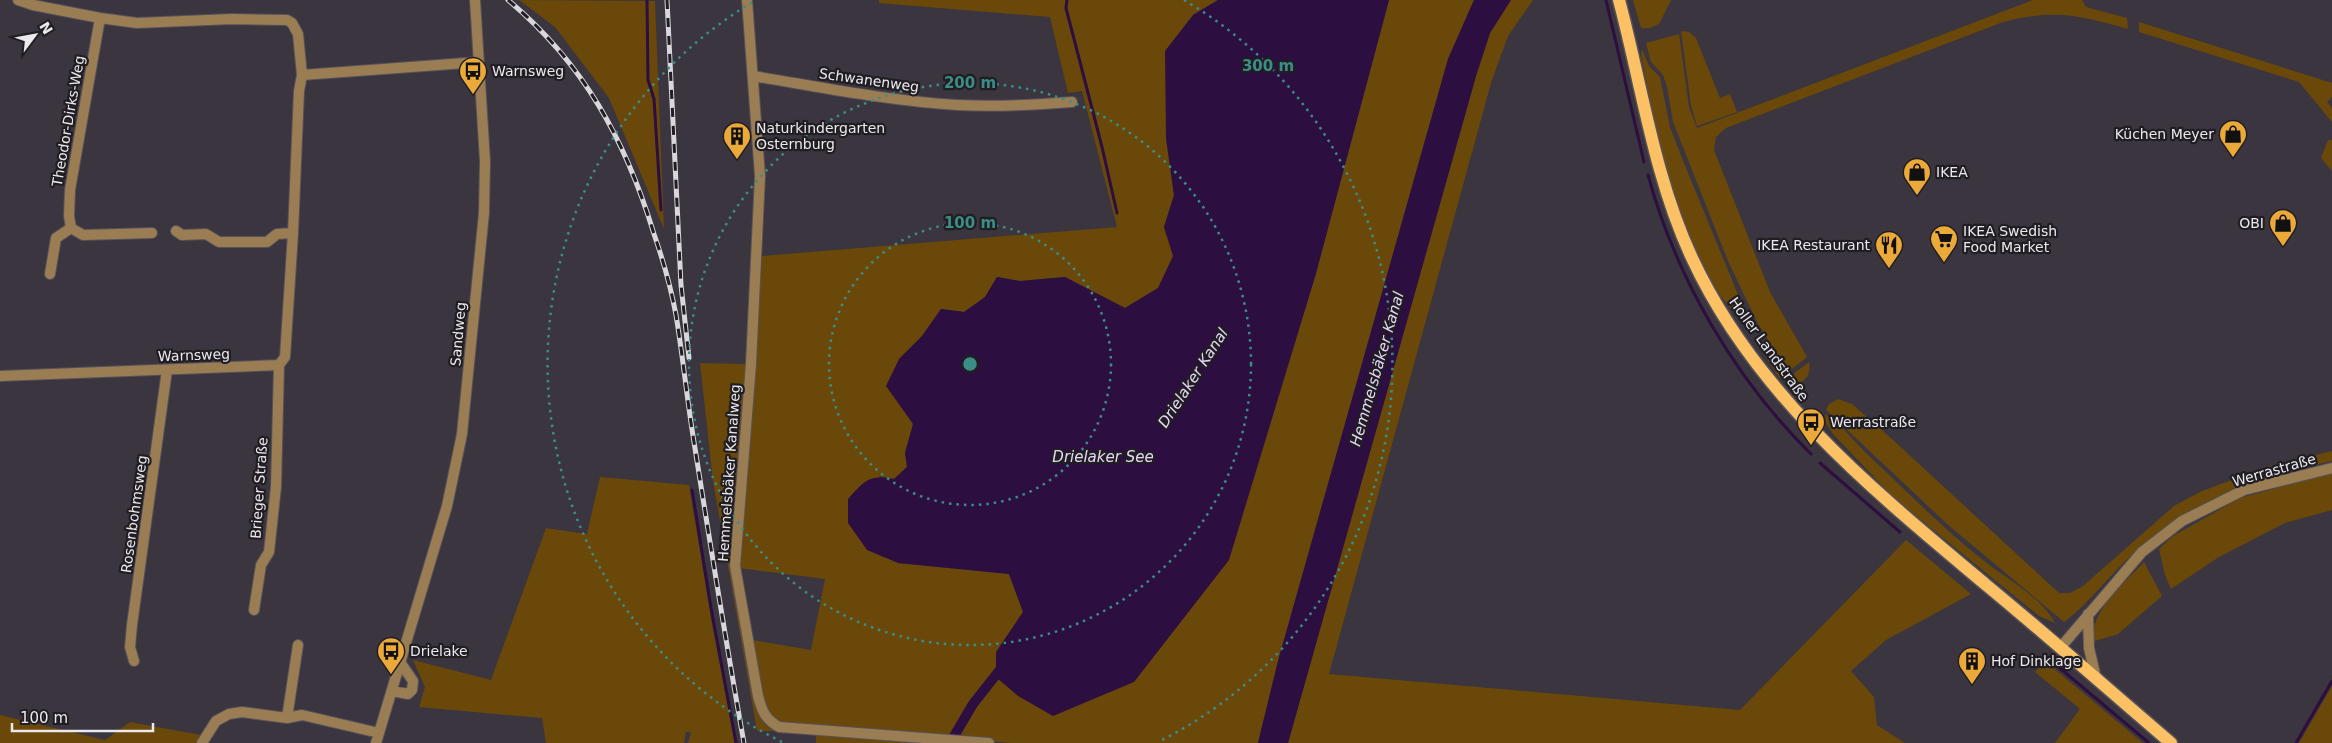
<svg xmlns="http://www.w3.org/2000/svg" width="2332" height="743" font-family="'DejaVu Sans',sans-serif">
<rect width="100%" height="100%" fill="#3a353e"/>
<path fill="#6a480a" d="M 519,0 L 655,1 L 664,229 L 609,98 L 555,27 Z
M 879,0 L 1218,0 L 1193,15 L 1166,138 L 1174,195 L 1164,227 L 1174,256 L 1158,288 L 1125,308 L 1065,277 L 1020,281 L 997,277 L 985,297 L 964,312 L 941,309 L 922,336 L 899,359 L 913,424 L 905,453 L 907,467 L 894,479 L 879,476 L 898,563 L 1009,574 L 1023,612 L 996,652 L 1315,277 L 1389,0 L 1474,0 L 1448,59 L 1278,661 L 1258,743 L 1011,743 L 785,725 C 782,724 777,723 774,721 C 758,710 755,659 752,640 L 811,650 L 825,579 L 738,568 L 762,256 L 1117,227 L 1082,91 L 1068,93 L 1050,17 L 879,3 Z
M 1511,0 L 1533,0 L 1508,36 L 1491,83 L 1329,674 L 1740,710 L 1906,540 L 1971,594 L 1886,640 L 1851,671 L 1874,697 L 1877,725 L 1905,743 L 1288,743 L 1476,76 L 1490,33 Z
M 1633,0 L 1671,0 L 1659,24 L 1650,28 L 1641,28 Z
M 2033,0 L 2082,0 L 2086,7 L 2127,18 L 2128,29 C 2077,15 2055,9 2003,22 L 1726,128 L 1716,137 L 1714,150 L 1770,292 L 1807,357 L 1788,372 L 1758,324 L 1728,261 L 1673,122 L 1667,87 L 1663,75 L 1651,62 L 1646,43 L 1679,34 L 1689,107 L 1697,128 Z
M 2139,22 L 2332,83 L 2332,97 L 2327,102 L 2332,108 L 2332,122 L 2299,82 L 2139,32 Z
M 1681,31 L 1689,32 L 1696,38 L 1720,98 L 1730,94 L 1737,112 L 1697,126 L 1691,105 Z
M 1642,49 L 1649,66 L 1660,77 L 1670,127 L 1684,163 L 1739,297 L 1750,318 L 1743,322 C 1677,256 1659,144 1641,55 Z
M 2328,140 L 2332,140 L 2332,171 L 2321,158 Z
M 1763,341 L 1783,375 L 1779,378 L 1758,344 Z
M 1809,362 C 1811,373 1807,382 1795,384 L 1789,377 Z
M 700,363 L 747,364 L 730,556 L 758,713 L 775,731 L 757,731 L 713,481 Z
M 1838,399 L 1852,404 L 1893,440 L 2059,593 L 2070,593 L 2083,586 L 2174,506 L 2202,491 L 2267,467 L 2332,451 L 2332,461 C 2259,477 2190,503 2134,553 C 2110,574 2090,603 2064,622 L 1947,524 L 1826,410 L 1829,404 Z
M 1825,414 C 1842,424 1855,443 1869,456 C 1911,495 1952,538 1999,572 C 2019,586 2044,602 2055,623 L 2039,616 L 1893,497 L 1833,434 L 1826,423 Z
M 2332,473 L 2332,510 L 2285,523 L 2219,557 L 2171,589 L 2165,575 L 2159,549 L 2173,536 L 2240,498 Z
M 600,477 L 689,485 L 713,629 L 735,743 L 688,743 L 691,732 L 686,732 L 684,743 L 546,743 L 542,718 L 419,707 L 425,687 L 413,660 L 491,680 L 546,528 L 587,534 Z
M 2144,562 L 2162,596 L 2118,634 L 2092,642 C 2092,609 2123,584 2144,562 Z
M 2045,661 L 2143,743 L 2055,743 L 2080,709 L 2035,672 Z
M 2332,686 L 2332,743 L 2299,743 Z
M 0,715 L 105,740 L 130,722 L 201,735 L 199,743 L 0,743 Z
M 816,733 L 931,743 L 816,743 Z"/>
<path fill="#2c0e40" d="M 1218,0 L 1389,0 L 1315,277 L 1229,560 L 1134,682 L 1053,716 L 1018,696 L 996,677 L 996,652 L 1023,612 L 1009,574 L 898,563 L 867,550 L 848,523 L 848,499 C 864,481 869,474 894,479 L 907,467 L 905,453 L 913,424 L 886,386 L 899,359 L 922,336 L 941,309 L 964,312 L 985,297 L 997,277 L 1020,281 L 1065,277 L 1125,308 L 1158,288 L 1173,256 L 1164,227 L 1174,195 L 1166,138 L 1165,51 L 1193,15 Z
M 1474,0 L 1511,0 L 1490,33 L 1476,76 L 1288,743 L 1258,743 L 1278,661 L 1448,59 Z"/>
<g fill="none" stroke-linecap="round" stroke-linejoin="round">
<path stroke="#2c0e40" stroke-width="3" d="M 647,0 L 648,80 L 654,99 L 661,210
M 1067,0 L 1066,8 L 1102,147 L 1117,213
M 1606,0 L 1644,162
M 1648,175 C 1676,278 1735,379 1811,454
M 1820,463 L 1900,532
M 692,490 L 711,608 L 736,743
M 2049,659 L 2149,743
M 2296,743 L 2332,681"/>
<path stroke="#2c0e40" stroke-width="10" d="M 950,743 L 973,704 L 1003,666"/>
<g stroke="#56525a" stroke-width="12">
<path id="minor" d="M 18,0 L 33,5 L 100,18 L 137,23 L 232,19 L 287,20 L 292,23 L 298,34 L 302,75
M 747,0 L 760,176 L 751,364 L 735,566 L 758,696 C 762,711 765,719 779,727 L 989,743
M 753,76 C 820,87 889,101 957,105 C 996,107 1034,105 1072,102
M 71,228 L 69,216 L 70,190 L 100,18
M 176,231 L 182,235 L 206,234 L 219,242 L 267,242 L 277,234 L 293,233
M 50,274 L 56,238 L 71,228 L 83,235 L 152,233
M 0,376 L 279,365 L 285,357 L 293,233 L 299,91 L 302,75 L 479,62
M 254,610 L 261,565 L 269,552 L 276,487 L 279,365
M 2088,614 L 2089,648 L 2096,678
M 2060,648 L 2142,552 L 2182,521 L 2244,490 L 2332,468
M 134,661 L 130,647 L 132,625 L 167,370
M 392,691 L 408,694 L 412,690 L 413,681 L 400,662
M 287,718 L 298,645
M 202,743 L 216,721 L 229,714 L 242,712 L 287,718 L 302,715 L 379,733
M 376,743 L 447,506 L 462,434 L 484,213 L 485,161 L 475,0"/>
</g>
<g stroke="#56525a" stroke-width="15">
<path id="major" d="M 1619,0 C 1642,86 1654,177 1692,258 C 1755,394 1873,490 1985,584 C 2048,636 2109,690 2171,743"/>
</g>
<use href="#minor" stroke="#9a7d53" stroke-width="10"/>
<use href="#major" stroke="#fdc165" stroke-width="12"/>
<g stroke="#d9d7dc" stroke-width="5">
<path id="rail" d="M 508,0 C 584,64 625,139 654,234 C 663,260 671,288 676,315 C 683,357 687,400 694,442 C 710,543 726,643 744,743
M 667,0 L 681,285 L 689,358"/>
</g>
<use href="#rail" stroke="#201e22" stroke-width="3" stroke-dasharray="9" stroke-linecap="butt"/>
</g>
<g fill="none" stroke="#3b8d88" stroke-width="2.5" stroke-dasharray="2.5 5">
<circle cx="970" cy="364" r="141"/>
<circle cx="970" cy="364" r="281"/>
<path d="M782 742A422 422 0 0 1 756 0M1184 0A422 422 0 0 1 1158 742"/>
</g>
<defs>
<g id="bus-pin" transform="scale(1.4375)"><path d="M0 17L-7.5 6A9.5 9.5 0 1 1 7.5 6Z" fill="#eba93a" stroke="#201e22"/><path d="M-5-6H5V4H4V6H2V4H-2V6H-4V4H-5ZM-3.5-4V0h7V-4ZM-3.5 1.2v1.5H-2V1.2ZM2 1.2v1.5H3.5V1.2Z" fill="#111"/></g>
<g id="shop-pin" transform="scale(1.4375)"><path d="M0 17L-7.5 6A9.5 9.5 0 1 1 7.5 6Z" fill="#eba93a" stroke="#201e22"/><path d="M-5-2.5h2.3a2.7 3.5 0 0 1 5.4 0H5L5.5 6h-11ZM-1.5-2.5h3a1.5 2.3 0 0 0-3 0Z" fill="#111"/></g>
<g id="building-pin" transform="scale(1.4375)"><path d="M0 17L-7.5 6A9.5 9.5 0 1 1 7.5 6Z" fill="#eba93a" stroke="#201e22"/><path d="M-4-6H4V6H1V3H-1V6H-4ZM-2.5-4.3h1.7v1.8h-1.7ZM.8-4.3h1.7v1.8H.8ZM-2.5-1h1.7V.8h-1.7ZM.8-1h1.7V.8H.8Z" fill="#111"/></g>
<g id="supermarket-pin" transform="scale(1.4375)"><path d="M0 17L-7.5 6A9.5 9.5 0 1 1 7.5 6Z" fill="#eba93a" stroke="#201e22"/><path d="M-6-5.5h2.5l.6 2H6L4.5 2H-2.5L-4.4-4H-6ZM-1.5 3.2a1.3 1.3 0 1 0 .1 0ZM3 3.2a1.3 1.3 0 1 0 .1 0Z" fill="#111"/></g>
<g id="restaurant-pin" transform="scale(1.4375)"><path d="M0 17L-7.5 6A9.5 9.5 0 1 1 7.5 6Z" fill="#eba93a" stroke="#201e22"/><path d="M-5-6h1v4h1v-4h1v4h1v-4h1v5L-1.5 .5V6h-2V.5L-5-1ZM5-6V6H3V1.5H1.5Q1.5-4 5-6Z" fill="#111"/></g>
</defs>
<g fill-rule="evenodd">
<use href="#bus-pin" x="473" y="71"/>
<use href="#shop-pin" x="2233" y="134"/>
<use href="#building-pin" x="737" y="136"/>
<use href="#shop-pin" x="1917" y="172"/>
<use href="#shop-pin" x="2283" y="223"/>
<use href="#supermarket-pin" x="1944" y="239"/>
<use href="#restaurant-pin" x="1889" y="245"/>
<use href="#bus-pin" x="1811" y="422"/>
<use href="#bus-pin" x="391" y="651"/>
<use href="#building-pin" x="1972" y="661"/>
</g>
<g text-anchor="middle" dominant-baseline="central" stroke-width="4.5" stroke-linejoin="round" paint-order="stroke">
<g font-size="14" fill="#ebe9ee" stroke="#201e22" text-anchor="start">
<text x="492" y="71">Warnsweg</text>
<text x="756" y="128">Naturkindergarten<tspan x="756" dy="16">Osternburg</tspan></text>
<text x="2214" y="134" text-anchor="end">Küchen Meyer</text>
<text x="1936" y="172">IKEA</text>
<text x="2264" y="223" text-anchor="end">OBI</text>
<text x="1963" y="231">IKEA Swedish<tspan x="1963" dy="16">Food Market</tspan></text>
<text x="1870" y="245" text-anchor="end">IKEA Restaurant</text>
<text x="1830" y="422">Werrastraße</text>
<text x="410" y="651">Drielake</text>
<text x="1991" y="661">Hof Dinklage</text>
</g>
<g font-size="14" fill="#ebe9ee" stroke="#201e22">
<text transform="translate(869 80) rotate(8)">Schwanenweg</text>
<text transform="translate(68 121) rotate(-80)">Theodor-Dirks-Weg</text>
<text transform="translate(458 334) rotate(-85)">Sandweg</text>
<text transform="translate(1769 349) rotate(54)">Holler Landstraße</text>
<text transform="translate(194 355) rotate(-2)">Warnsweg</text>
<text transform="translate(2274 470) rotate(-16)">Werrastraße</text>
<text transform="translate(729 473) rotate(-86)">Hemmelsbäker Kanalweg</text>
<text transform="translate(259 488) rotate(-86)">Brieger Straße</text>
<text transform="translate(134 514) rotate(-82)">Rosenbohmsweg</text>
</g>
<g font-size="15" font-style="italic" fill="#e7d6f8" stroke="#201e22">
<text transform="translate(1377 369) rotate(-74)">Hemmelsbäker Kanal</text>
<text transform="translate(1193 378) rotate(-57)">Drielaker Kanal</text>
<text x="1103" y="457">Drielaker See</text>
</g>
</g>
<circle cx="970" cy="364" r="8" fill="#3b8d88" stroke="#201e22" stroke-width="2.5"/>
<g font-size="15" text-anchor="middle" font-weight="bold" fill="#3b8d88" stroke="#201e22" stroke-width="4.5" stroke-linejoin="round" paint-order="stroke">
<text x="1268" y="71">300 m</text>
<text x="970" y="88">200 m</text>
<text x="970" y="228">100 m</text>
</g>
<g transform="translate(35 35) rotate(58)" stroke="#201e22" stroke-width="4" paint-order="stroke">
<path d="M0-4L9 19L0 12L-9 19Z" fill="#ebe9ee"/>
<text y="-8" font-size="14" font-weight="bold" text-anchor="middle" fill="#ebe9ee">N</text>
</g>
<path d="M12 723v8h141v-8" fill="none" stroke="#ebe9ee" stroke-width="2.5"/>
<text x="20" y="723" font-size="15" fill="#ebe9ee" stroke="#201e22" stroke-width="4" paint-order="stroke">100 m</text>
</svg>
